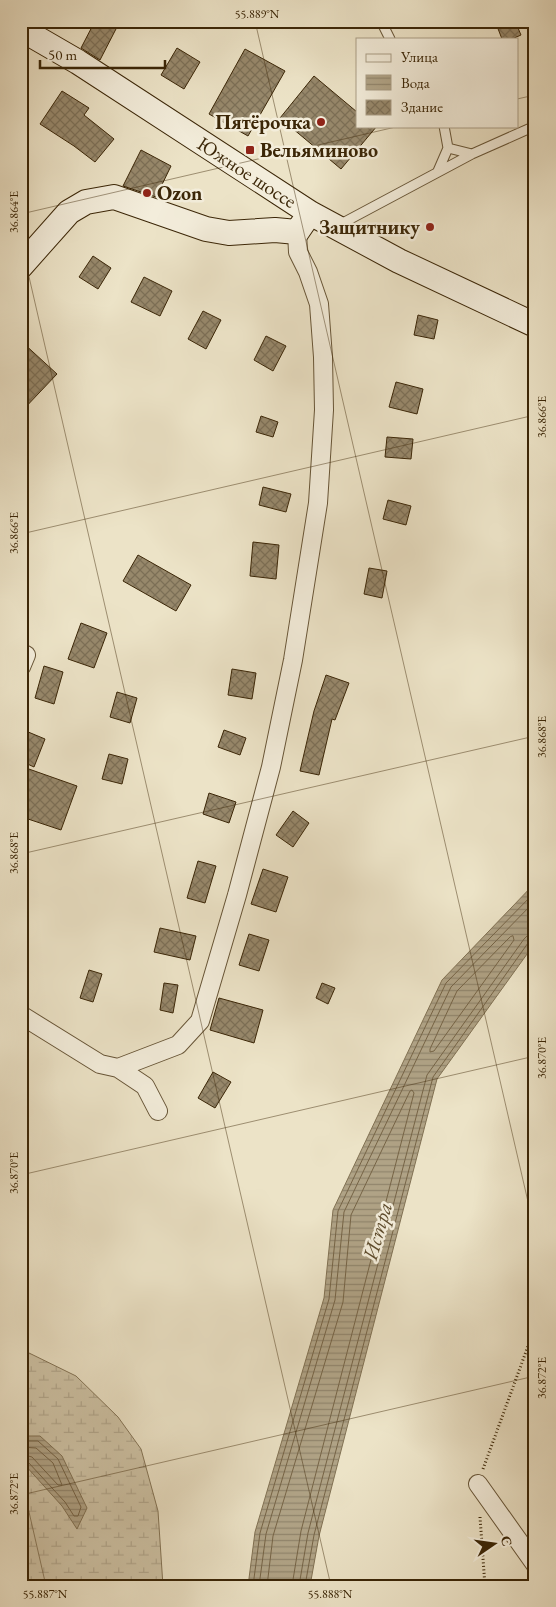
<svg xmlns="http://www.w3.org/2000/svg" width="556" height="1607" font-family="'EB Garamond',serif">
<defs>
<pattern id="wetland-marsh" width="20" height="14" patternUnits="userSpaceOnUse" patternTransform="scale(1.25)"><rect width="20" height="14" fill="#cec3a6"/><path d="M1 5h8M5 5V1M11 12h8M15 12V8" fill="none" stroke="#b2a78d"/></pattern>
<pattern id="water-rules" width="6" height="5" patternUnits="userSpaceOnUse" patternTransform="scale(1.25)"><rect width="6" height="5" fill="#b0a386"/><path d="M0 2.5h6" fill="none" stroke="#90856c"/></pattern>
<pattern id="building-cross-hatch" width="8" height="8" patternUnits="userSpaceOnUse" patternTransform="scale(1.25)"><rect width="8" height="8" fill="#97886b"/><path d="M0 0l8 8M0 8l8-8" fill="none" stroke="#7c6f56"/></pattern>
</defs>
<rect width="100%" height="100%" fill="#ece3c7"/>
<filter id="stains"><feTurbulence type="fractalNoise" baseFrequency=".004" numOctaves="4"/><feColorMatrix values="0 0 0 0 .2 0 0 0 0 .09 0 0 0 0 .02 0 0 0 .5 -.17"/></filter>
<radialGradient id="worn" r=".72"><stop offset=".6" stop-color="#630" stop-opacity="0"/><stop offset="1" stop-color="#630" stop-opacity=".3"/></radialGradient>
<path fill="url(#wetland-marsh)" stroke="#847456" d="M 21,1352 L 27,1352 L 76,1376 L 118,1417 L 141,1449 L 158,1511 L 163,1586 L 21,1586 Z"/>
<path fill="url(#water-rules)" stroke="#817153" d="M 535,883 L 535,943 L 437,1079 L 319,1536 L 310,1586 L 248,1586 L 255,1532 L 324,1298 L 333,1210 L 442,980 Z
M 21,1436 L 40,1436 L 62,1456 L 87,1508 L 77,1529 L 62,1506 L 25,1465 L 21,1465 Z"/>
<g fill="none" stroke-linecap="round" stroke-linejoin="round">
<path stroke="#766446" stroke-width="1" d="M 513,936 L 514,940 L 434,1051 L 430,1052 L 430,1049 L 457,991 L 510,937 Z
M 21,1441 L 38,1441 L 58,1459 L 81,1507 L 78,1516 L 74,1516 L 65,1502 L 28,1462 L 21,1460
M 21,1447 L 36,1448 L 53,1463 L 62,1485 L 58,1485 L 32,1457 L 21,1454
M 253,1586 L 260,1533 L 329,1299 L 338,1211 L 446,983 L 535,892
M 259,1586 L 266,1534 L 335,1300 L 344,1212 L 451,987 L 535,901
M 267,1586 L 273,1536 L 343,1302 L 351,1215 L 410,1091 L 412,1090 L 414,1093 L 301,1531 L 292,1586
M 299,1586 L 308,1533 L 427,1075 L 524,939 L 528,935 L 535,934
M 305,1586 L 314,1535 L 433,1077 L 528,943 L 535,941"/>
</g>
<path fill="url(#building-cross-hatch)" stroke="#3b2607" d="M 95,21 L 107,21 L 117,27 L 100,60 L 81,48 Z
M 495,21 L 515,21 L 521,35 L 512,39 L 502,39 Z
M 177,48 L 200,62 L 184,89 L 161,75 Z
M 245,49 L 285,71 L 248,136 L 209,114 Z
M 314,76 L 357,112 L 357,126 L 377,126 L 341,169 L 280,118 Z
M 62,91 L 89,108 L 84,115 L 114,139 L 95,162 L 74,146 L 40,124 Z
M 141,150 L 171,166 L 156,197 L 123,186 Z
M 93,256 L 111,268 L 98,289 L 79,277 Z
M 144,277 L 172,291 L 160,316 L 131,302 Z
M 203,311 L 221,320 L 206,349 L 188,339 Z
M 418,315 L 438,320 L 434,339 L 414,335 Z
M 266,336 L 286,346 L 273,371 L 254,360 Z
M 21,341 L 57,374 L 21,412 Z
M 396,382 L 423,389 L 417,414 L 389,407 Z
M 261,416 L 278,422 L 273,437 L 256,432 Z
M 387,437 L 413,439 L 411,459 L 385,457 Z
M 263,487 L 291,494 L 286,512 L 259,505 Z
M 388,500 L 411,506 L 406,525 L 383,519 Z
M 253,542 L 279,545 L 276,579 L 250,576 Z
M 138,555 L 191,585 L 176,611 L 123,581 Z
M 369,568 L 387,571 L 382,598 L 364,594 Z
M 81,623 L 107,633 L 94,668 L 68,659 Z
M 44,666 L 63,672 L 54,704 L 35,698 Z
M 232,669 L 256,673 L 252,699 L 228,695 Z
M 326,675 L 349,683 L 335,720 L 332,719 L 319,775 L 300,771 L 314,711 Z
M 117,692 L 137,698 L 130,723 L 110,717 Z
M 21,729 L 45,739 L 34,767 L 21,761 Z
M 224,730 L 246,738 L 240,755 L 218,747 Z
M 109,754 L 128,759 L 122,784 L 102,779 Z
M 26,768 L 77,786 L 61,830 L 25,818 L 28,809 L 21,807 L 21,782 Z
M 209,793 L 236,802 L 229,823 L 203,814 Z
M 293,811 L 309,823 L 293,847 L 276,835 Z
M 198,861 L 216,866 L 205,903 L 187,898 Z
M 263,869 L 288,877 L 276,912 L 251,904 Z
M 160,928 L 196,936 L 190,960 L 154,952 Z
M 249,934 L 269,940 L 259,971 L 239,965 Z
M 89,970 L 102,974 L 93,1002 L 80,998 Z
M 164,983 L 178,985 L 173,1013 L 160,1010 Z
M 322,983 L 335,988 L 328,1004 L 316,998 Z
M 219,998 L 263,1010 L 254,1043 L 210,1030 Z
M 213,1072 L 231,1082 L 215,1108 L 198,1098 Z"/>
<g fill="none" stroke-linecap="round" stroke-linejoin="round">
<g stroke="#675537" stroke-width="11">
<path id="lane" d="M 381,21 L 390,39
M 448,148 L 472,154
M 438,171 L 448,148 L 444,126
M 339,225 L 472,154 L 535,126"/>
</g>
<g stroke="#675537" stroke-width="20">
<path id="street" d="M 21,667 L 26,655
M 21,1015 L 100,1064 L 118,1068 L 178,1045 L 200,1021 L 237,895 L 271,767 L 293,660 L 318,503 L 324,410 L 323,357 L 319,304 L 308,272 L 298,252 L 297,232
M 118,1068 L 145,1086 L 158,1111
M 478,1484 L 535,1564"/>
</g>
<g stroke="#3b2607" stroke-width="26">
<path id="secondary" d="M 21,29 L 78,62 L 310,213 L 399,261 L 535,325
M 21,266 L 69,212 L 86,202 L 114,197 L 206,229 L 229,233 L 275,230 L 297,232 L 310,213"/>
</g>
<path stroke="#3b2607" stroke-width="3" stroke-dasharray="1 2.5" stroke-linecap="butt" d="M 483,1469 L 535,1327
M 480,1517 L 485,1586"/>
<use href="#lane" stroke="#f3eddb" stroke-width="9"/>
<use href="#street" stroke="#f3eddb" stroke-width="18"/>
<use href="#secondary" stroke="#f3eddb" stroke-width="24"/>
</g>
<path fill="none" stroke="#3b2607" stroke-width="1" stroke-opacity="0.45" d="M 255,21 L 535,1232M 517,99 L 535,95M 21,214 L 400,126M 21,242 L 331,1586M 21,534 L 535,415M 21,854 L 535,736M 21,1175 L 535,1056M 21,1477 L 46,1586M 21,1495 L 535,1376"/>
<g fill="#8f2418" stroke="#f3eddb" stroke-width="2">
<circle cx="321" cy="122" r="5"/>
<rect x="245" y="145" width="10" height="10" rx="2.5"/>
<circle cx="147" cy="193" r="5"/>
<circle cx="430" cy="227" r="5"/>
</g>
<g text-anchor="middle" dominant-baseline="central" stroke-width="5" stroke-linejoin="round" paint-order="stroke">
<g font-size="20" font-weight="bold" fill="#3b2607" stroke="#f3eddb" text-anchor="end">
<text x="311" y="122">Пятёрочка</text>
<text x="260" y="150" text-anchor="start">Вельяминово</text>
<text x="157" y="193" text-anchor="start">Ozon</text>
<text x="420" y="227">Защитнику</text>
</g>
<g font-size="20" fill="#3b2607" stroke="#f3eddb">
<text transform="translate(247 172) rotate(33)">Южное шоссе</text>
</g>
<g font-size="21" font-style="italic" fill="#5e4c2d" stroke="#f3eddb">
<text transform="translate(377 1231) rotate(-74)">Истра</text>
</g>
</g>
<rect width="556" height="1607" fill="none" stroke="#ece3c7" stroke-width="55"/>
<rect x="356" y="38" width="162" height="90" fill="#f3eddb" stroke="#a99d86"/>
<rect x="366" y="54" width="25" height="8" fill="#f3eddb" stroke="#a99d86"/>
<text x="401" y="62" font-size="15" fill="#3b2607">Улица</text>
<rect x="366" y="75" width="25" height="15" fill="url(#water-rules)" stroke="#a99d86"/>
<text x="401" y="88" font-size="15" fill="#3b2607">Вода</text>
<rect x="366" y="100" width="25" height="15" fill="url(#building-cross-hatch)" stroke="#a99d86"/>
<text x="401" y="112" font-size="15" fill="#3b2607">Здание</text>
<g transform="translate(494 1544) rotate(77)" stroke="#f3eddb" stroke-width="4" paint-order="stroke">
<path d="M0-4L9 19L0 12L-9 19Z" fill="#3b2607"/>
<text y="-8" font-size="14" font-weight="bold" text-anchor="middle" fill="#3b2607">С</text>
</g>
<path d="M40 60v8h125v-8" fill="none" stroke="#3b2607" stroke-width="2.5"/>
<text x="48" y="60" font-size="15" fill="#3b2607" stroke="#f3eddb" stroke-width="4" paint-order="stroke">50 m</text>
<rect x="28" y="28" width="500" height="1552" fill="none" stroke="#3b2607" stroke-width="2"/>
<g font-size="12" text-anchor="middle" fill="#3b2607">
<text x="257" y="18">55.889°N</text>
<text transform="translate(14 212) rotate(-90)" y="4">36.864°E</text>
<text transform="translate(542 417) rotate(-90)" y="4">36.866°E</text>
<text transform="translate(14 533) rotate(-90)" y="4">36.866°E</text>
<text transform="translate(542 737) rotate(-90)" y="4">36.868°E</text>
<text transform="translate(14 853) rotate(-90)" y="4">36.868°E</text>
<text transform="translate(542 1058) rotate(-90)" y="4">36.870°E</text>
<text transform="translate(14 1173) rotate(-90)" y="4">36.870°E</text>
<text transform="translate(542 1378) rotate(-90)" y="4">36.872°E</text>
<text transform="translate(14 1494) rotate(-90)" y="4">36.872°E</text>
<text x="45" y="1598">55.887°N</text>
<text x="330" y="1598">55.888°N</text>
</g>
<rect width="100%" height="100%" filter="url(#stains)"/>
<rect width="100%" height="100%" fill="url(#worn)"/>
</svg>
